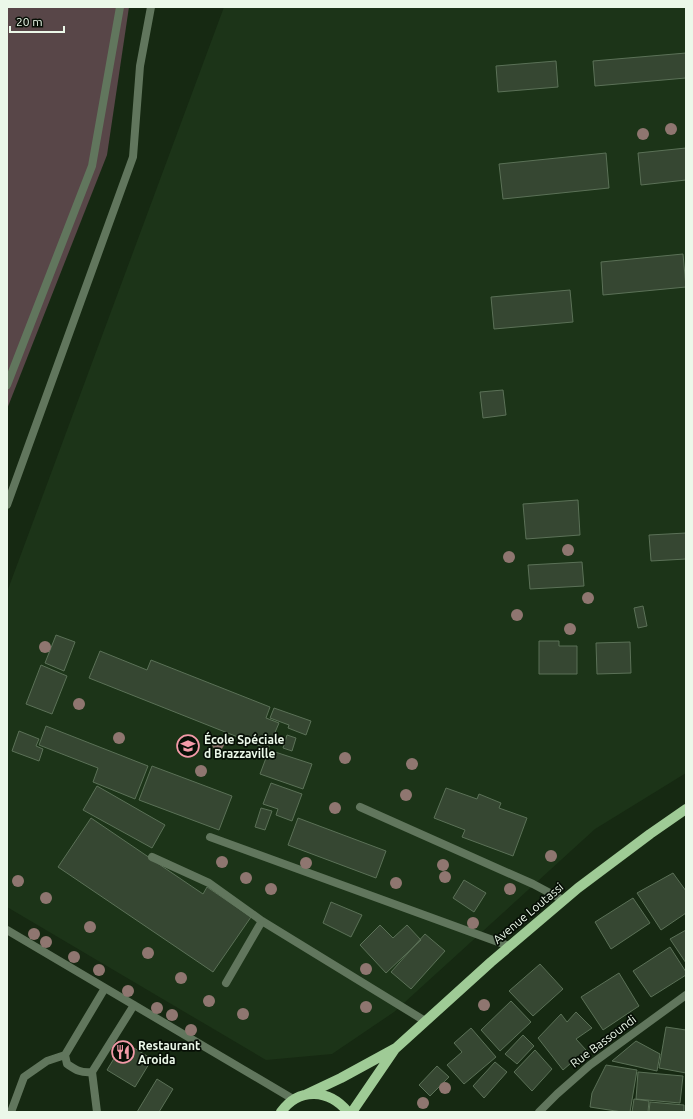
<svg xmlns="http://www.w3.org/2000/svg" width="693" height="1119" font-family="Ubuntu,sans-serif">
<rect width="100%" height="100%" fill="#162912"/>
<path fill="#1c3418" d="M 224,7 L 686,7 L 686,773 L 595,829 L 394,1012 L 332,1054 L 266,1060 L 7,907 L 7,592 Z"/>
<path fill="#584648" d="M 7,7 L 129,7 L 107,155 L 7,409 Z"/>
<path fill="#364732" stroke="#5b7157" d="M 686,53 L 686,78 L 595,86 L 593,61 Z
M 556,61 L 558,87 L 498,92 L 496,66 Z
M 686,148 L 686,180 L 641,185 L 638,153 Z
M 606,153 L 609,188 L 503,199 L 499,164 Z
M 683,254 L 686,287 L 603,295 L 601,262 Z
M 570,290 L 573,322 L 494,329 L 491,297 Z
M 503,390 L 506,415 L 483,418 L 480,392 Z
M 578,500 L 580,535 L 526,539 L 523,504 Z
M 686,533 L 686,559 L 651,561 L 649,535 Z
M 582,562 L 584,586 L 530,589 L 528,565 Z
M 643,606 L 647,626 L 638,628 L 634,608 Z
M 56,635 L 75,642 L 64,671 L 45,663 Z
M 539,641 L 559,641 L 559,646 L 577,646 L 577,674 L 539,674 Z
M 630,642 L 631,673 L 597,674 L 596,643 Z
M 100,651 L 147,670 L 151,660 L 270,707 L 266,718 L 279,723 L 268,749 L 89,678 Z
M 41,665 L 67,676 L 52,714 L 26,704 Z
M 274,708 L 311,721 L 306,735 L 288,728 L 289,725 L 270,718 Z
M 46,726 L 148,766 L 135,799 L 93,782 L 98,768 L 39,745 Z
M 19,731 L 39,739 L 36,746 L 43,749 L 39,761 L 12,751 Z
M 287,735 L 296,738 L 292,751 L 283,748 Z
M 269,750 L 312,764 L 303,789 L 260,774 Z
M 152,766 L 232,796 L 219,830 L 139,800 Z
M 271,783 L 302,794 L 292,821 L 276,815 L 278,809 L 263,804 Z
M 97,786 L 165,825 L 152,848 L 83,810 Z
M 446,788 L 477,799 L 479,794 L 501,803 L 499,808 L 527,818 L 513,856 L 462,837 L 465,830 L 434,818 Z
M 261,808 L 272,811 L 265,830 L 255,827 Z
M 91,818 L 203,894 L 207,887 L 251,917 L 213,972 L 58,867 Z
M 298,818 L 386,851 L 376,878 L 288,845 Z
M 673,873 L 686,891 L 686,913 L 661,930 L 637,893 Z
M 464,880 L 486,893 L 474,912 L 453,898 Z
M 633,898 L 650,923 L 611,949 L 595,922 Z
M 331,902 L 362,915 L 351,937 L 323,923 Z
M 380,925 L 393,938 L 407,925 L 421,940 L 386,973 L 360,945 Z
M 686,930 L 686,963 L 670,939 Z
M 425,934 L 445,951 L 411,989 L 391,972 Z
M 670,947 L 686,972 L 686,975 L 651,997 L 633,971 Z
M 540,964 L 563,989 L 533,1016 L 509,991 Z
M 619,973 L 639,1006 L 603,1030 L 581,997 Z
M 511,1001 L 531,1022 L 500,1051 L 481,1030 Z
M 576,1012 L 592,1028 L 576,1039 L 586,1050 L 563,1070 L 538,1038 L 561,1014 L 567,1022 Z
M 666,1027 L 686,1030 L 686,1073 L 659,1068 Z
M 471,1028 L 496,1057 L 464,1084 L 447,1065 L 462,1052 L 454,1043 Z
M 523,1035 L 534,1046 L 517,1064 L 505,1054 Z
M 636,1041 L 660,1054 L 657,1071 L 612,1061 Z
M 124,1042 L 152,1059 L 135,1087 L 107,1070 Z
M 535,1050 L 552,1069 L 532,1091 L 514,1072 Z
M 495,1062 L 507,1072 L 484,1098 L 473,1086 Z
M 606,1065 L 637,1070 L 630,1112 L 622,1112 L 590,1107 L 592,1093 Z
M 437,1066 L 449,1077 L 430,1096 L 419,1085 Z
M 638,1072 L 683,1076 L 680,1103 L 636,1099 Z
M 157,1079 L 173,1089 L 159,1112 L 137,1112 Z
M 634,1099 L 649,1101 L 648,1112 L 632,1112 Z
M 650,1102 L 684,1105 L 684,1112 L 649,1112 Z"/>
<g fill="none" stroke-linecap="round" stroke-linejoin="round">
<path stroke="#61765d" stroke-width="8" d="M 7,385 L 92,166 L 120,7
M 7,505 L 133,157 L 140,66 L 151,7
M 360,807 L 533,884 L 563,900
M 152,857 L 209,883 L 262,921 L 425,1021
M 7,930 L 293,1099
M 226,983 L 262,921
M 105,988 L 65,1055 L 67,1064 C 76,1070 80,1073 92,1072 L 134,1005
M 92,1072 L 97,1112
M 11,1112 L 24,1077 L 47,1061 L 65,1055"/>
<path stroke="#61765d" stroke-width="8" d="M 210,837 L 509,946
M 539,1112 L 557,1094 L 590,1065 L 686,995"/>
<path stroke="#9fcb96" stroke-width="10" d="M 305,1095 L 341,1078 L 396,1048 L 491,962 L 578,888 L 650,834 L 686,809
M 281,1112 C 299,1087 329,1089 348,1112
M 352,1112 L 395,1049"/>
</g>
<g fill="#8f7670">
<circle cx="671" cy="129" r="6"/>
<circle cx="643" cy="134" r="6"/>
<circle cx="568" cy="550" r="6"/>
<circle cx="509" cy="557" r="6"/>
<circle cx="588" cy="598" r="6"/>
<circle cx="517" cy="615" r="6"/>
<circle cx="570" cy="629" r="6"/>
<circle cx="45" cy="647" r="6"/>
<circle cx="79" cy="704" r="6"/>
<circle cx="119" cy="738" r="6"/>
<circle cx="218" cy="744" r="6"/>
<circle cx="345" cy="758" r="6"/>
<circle cx="412" cy="764" r="6"/>
<circle cx="201" cy="771" r="6"/>
<circle cx="406" cy="795" r="6"/>
<circle cx="335" cy="808" r="6"/>
<circle cx="551" cy="856" r="6"/>
<circle cx="222" cy="862" r="6"/>
<circle cx="306" cy="863" r="6"/>
<circle cx="443" cy="865" r="6"/>
<circle cx="445" cy="877" r="6"/>
<circle cx="246" cy="878" r="6"/>
<circle cx="18" cy="881" r="6"/>
<circle cx="396" cy="883" r="6"/>
<circle cx="271" cy="889" r="6"/>
<circle cx="510" cy="889" r="6"/>
<circle cx="46" cy="898" r="6"/>
<circle cx="473" cy="923" r="6"/>
<circle cx="90" cy="927" r="6"/>
<circle cx="34" cy="934" r="6"/>
<circle cx="46" cy="942" r="6"/>
<circle cx="148" cy="953" r="6"/>
<circle cx="74" cy="957" r="6"/>
<circle cx="366" cy="969" r="6"/>
<circle cx="99" cy="970" r="6"/>
<circle cx="181" cy="978" r="6"/>
<circle cx="128" cy="991" r="6"/>
<circle cx="209" cy="1001" r="6"/>
<circle cx="484" cy="1005" r="6"/>
<circle cx="366" cy="1007" r="6"/>
<circle cx="157" cy="1008" r="6"/>
<circle cx="243" cy="1014" r="6"/>
<circle cx="172" cy="1015" r="6"/>
<circle cx="191" cy="1030" r="6"/>
<circle cx="445" cy="1088" r="6"/>
<circle cx="423" cy="1103" r="6"/>
</g>
<defs>
<g id="school-ring" transform="scale(1.15)"><circle r="9.5" fill="#070f06" stroke="#f39aa8" stroke-width="1.5"/><path d="M0-5L7-2L0 1L-7-2ZM-4 1L0 2.5L4 1V4Q0 6-4 4Z" fill="#f39aa8"/></g>
<g id="restaurant-ring" transform="scale(1.15)"><circle r="9.5" fill="#070f06" stroke="#f39aa8" stroke-width="1.5"/><path d="M-5-6h1v4h1v-4h1v4h1v-4h1v5L-1.5 .5V6h-2V.5L-5-1ZM5-6V6H3V1.5H1.5Q1.5-4 5-6Z" fill="#f39aa8"/></g>
</defs>
<g fill-rule="evenodd">
<use href="#school-ring" x="188" y="746"/>
<use href="#restaurant-ring" x="123" y="1052"/>
</g>
<g text-anchor="middle" dominant-baseline="central" stroke-width="3.5" stroke-linejoin="round" paint-order="stroke">
<g font-size="12" font-weight="bold" fill="#ebf8e9" stroke="#070f06" text-anchor="start">
<text x="204" y="739">École Spéciale<tspan x="204" dy="14">d Brazzaville</tspan></text>
<text x="138" y="1045">Restaurant<tspan x="138" dy="14">Aroida</tspan></text>
</g>
<g font-size="12" fill="#ebf8e9" stroke="#070f06">
<text transform="translate(528 913) rotate(-40)">Avenue Loutassi</text>
<text transform="translate(603 1041) rotate(-37)">Rue Bassoundi</text>
</g>
</g>
<rect width="693" height="1119" fill="none" stroke="#ebf8e9" stroke-width="16"/>
<path d="M10 26v6h54v-6" fill="none" stroke="#ebf8e9" stroke-width="2"/>
<text x="16" y="26" font-size="12" fill="#ebf8e9" stroke="#070f06" stroke-width="3" paint-order="stroke">20 m</text>
</svg>
